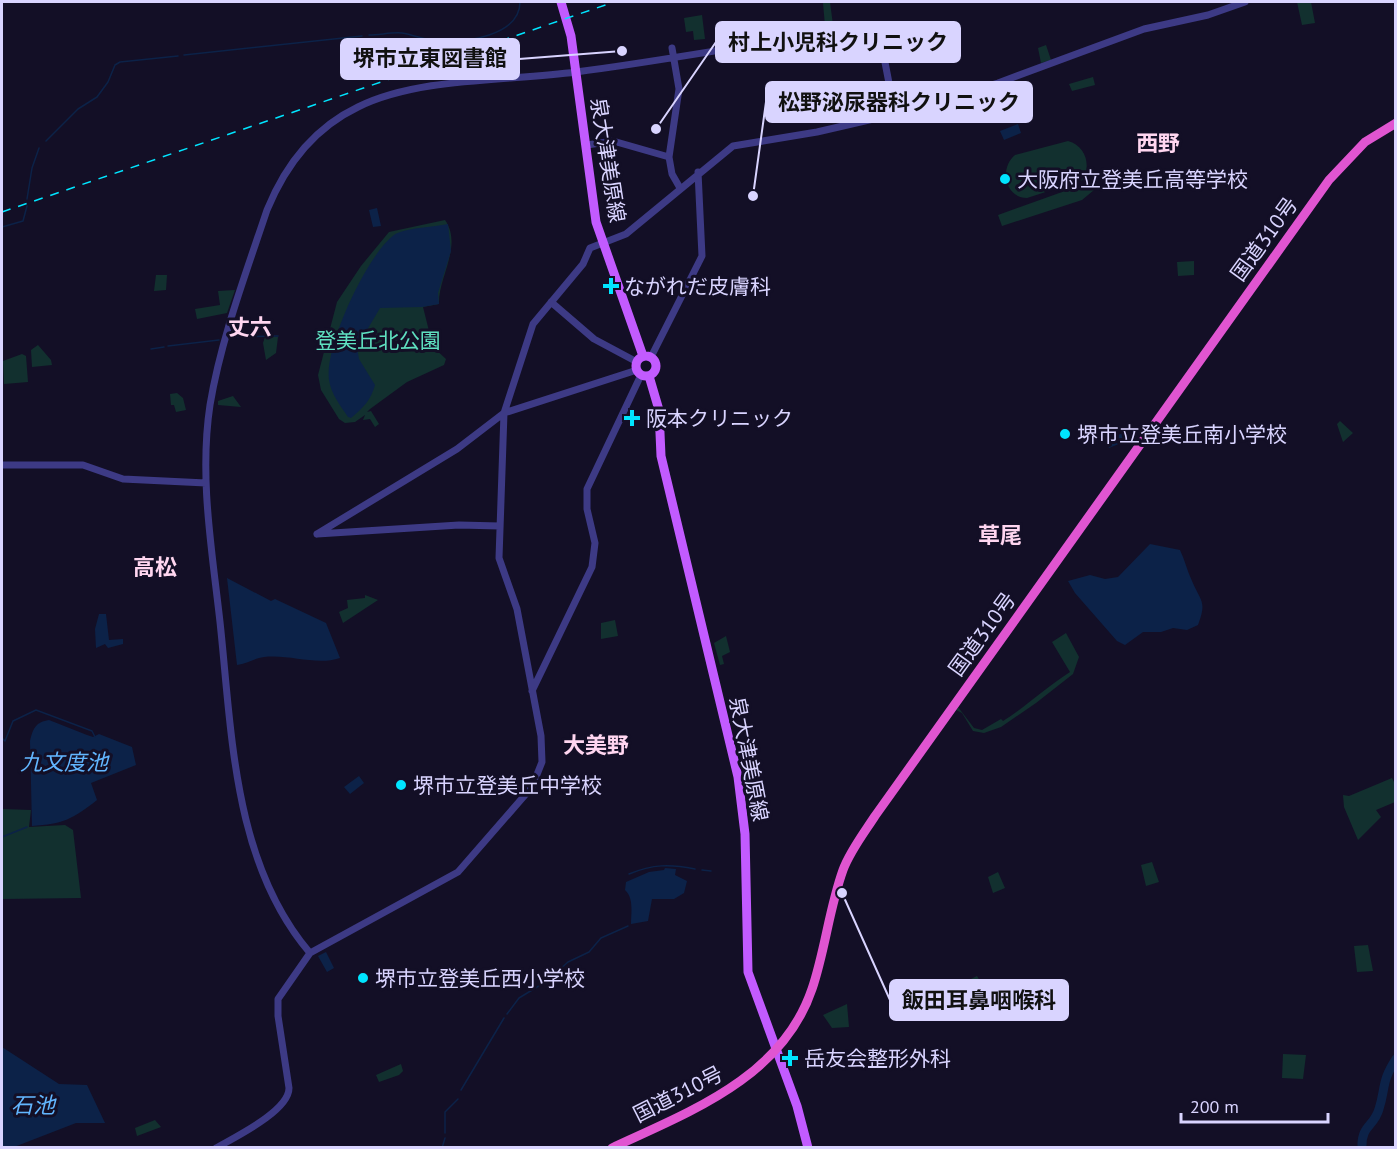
<svg xmlns="http://www.w3.org/2000/svg" width="1397" height="1149" font-family="'PT Sans','Noto Sans JP',sans-serif">
<rect width="100%" height="100%" fill="#130f26"/>
<path fill="#12302f" d="M 830,2 L 833,25 L 825,26 L 823,3 Z
M 1297,2 L 1311,2 L 1315,23 L 1302,25 Z
M 702,15 L 705,39 L 694,40 L 693,31 L 686,32 L 684,18 Z
M 1046,45 L 1051,60 L 1041,63 L 1038,48 Z
M 1093,77 L 1095,85 L 1072,91 L 1069,84 Z
M 1068,141 C 1086,146 1091,165 1083,180 L 1027,198 C 1005,198 999,168 1015,155 Z
M 1090,182 L 1094,190 L 1082,200 L 1002,226 L 998,215 Z
M 445,220 C 463,246 438,277 439,304 L 423,307 L 433,347 L 446,359 L 444,365 L 407,382 L 370,409 L 367,412 L 371,411 L 379,424 L 375,427 L 370,419 L 363,420 L 365,415 L 355,422 L 345,423 L 339,419 L 321,390 L 318,375 L 337,302 L 361,266 L 389,232 Z
M 1194,261 L 1194,275 L 1178,276 L 1177,262 Z
M 156,275 L 167,275 L 166,290 L 154,291 Z
M 235,290 L 227,313 L 197,319 L 195,309 L 220,305 L 218,291 Z
M 265,337 L 278,337 L 276,353 L 266,360 L 263,343 Z
M 38,345 L 51,360 L 52,365 L 32,367 L 31,350 Z
M 22,354 L 26,356 L 28,382 L 4,384 L 3,361 Z
M 177,393 L 183,398 L 186,410 L 176,412 L 174,405 L 171,405 L 170,394 Z
M 233,396 L 241,407 L 218,405 L 218,401 Z
M 1340,421 L 1353,433 L 1343,442 L 1337,424 Z
M 365,595 L 378,600 L 343,623 L 339,612 L 348,608 L 347,600 L 365,598 Z
M 615,620 L 618,636 L 601,639 L 601,623 Z
M 1066,633 L 1079,657 L 1073,674 L 1036,703 L 1001,727 L 984,733 L 973,731 L 962,713 L 956,710 L 958,707 L 974,728 L 982,730 L 1001,719 L 1003,721 C 1028,705 1045,688 1070,672 L 1052,642 Z
M 726,636 L 730,652 L 722,656 L 724,664 L 720,665 L 714,643 Z
M 1392,778 L 1395,784 L 1395,802 L 1376,810 L 1381,817 L 1358,840 L 1344,807 L 1343,795 L 1349,796 Z
M 2,809 L 31,810 L 29,827 L 65,825 L 73,830 L 81,898 L 2,899 Z
M 1152,862 L 1159,882 L 1146,886 L 1141,865 Z
M 998,872 L 1005,888 L 993,893 L 988,877 Z
M 1368,945 L 1373,971 L 1357,972 L 1354,946 Z
M 977,976 L 991,1000 L 925,1019 L 918,1010 L 919,1000 L 945,992 Z
M 847,1004 L 849,1027 L 832,1028 L 823,1015 Z
M 1283,1054 L 1306,1055 L 1303,1079 L 1282,1078 Z
M 401,1064 L 403,1071 L 399,1075 L 379,1082 L 376,1075 Z
M 155,1120 L 161,1127 L 137,1136 L 135,1128 Z"/>
<path fill="#0c2248" d="M 1018,124 L 1021,133 L 1004,140 L 1000,131 Z
M 377,208 L 381,226 L 373,227 L 369,210 Z
M 448,224 L 451,251 L 438,293 L 439,304 L 422,307 L 380,308 L 357,347 L 359,359 L 375,385 C 371,400 363,408 351,418 L 348,417 C 340,405 331,394 329,380 C 324,347 367,255 394,235 C 403,228 435,227 448,224 Z
M 1123,433 L 1126,441 L 1109,448 L 1106,440 Z
M 1150,544 L 1180,550 C 1185,560 1187,571 1192,581 C 1201,602 1207,601 1198,625 L 1187,630 L 1173,628 L 1161,632 L 1143,632 L 1125,645 L 1117,641 L 1075,593 L 1068,581 L 1090,575 L 1105,579 L 1118,577 Z
M 227,578 L 271,601 L 275,599 L 326,623 L 340,658 C 316,666 290,654 264,657 C 255,658 247,664 237,665 Z
M 99,614 L 106,614 L 109,640 L 123,639 L 123,644 L 108,648 L 105,644 L 96,648 L 95,629 Z
M 49,720 L 87,735 L 93,737 L 99,734 L 132,747 L 136,765 L 91,783 L 97,800 C 73,819 63,824 32,826 L 30,741 C 33,728 36,722 49,720 Z
M 359,776 L 364,783 L 350,794 L 344,787 Z
M 665,868 L 676,869 L 675,875 L 687,881 L 684,893 L 674,899 L 652,899 L 648,921 L 631,924 C 631,913 634,898 625,890 L 626,882 L 649,872 L 664,870 Z
M 326,952 L 334,968 L 327,972 L 318,956 Z
M 2,1047 L 59,1084 L 87,1085 L 105,1123 L 76,1123 L 14,1147 L 3,1147 Z"/>
<g fill="none" stroke-linecap="round" stroke-linejoin="round">
<path stroke="#0c2248" stroke-width="1.5" d="M 369,35 C 380,35 391,32 402,33 C 414,35 426,40 438,41 C 465,43 520,36 520,2
M 184,55 L 362,36
M 46,141 L 78,109 L 97,97 L 108,82 L 115,65 L 120,62 L 178,56
M 27,199 L 32,168 L 39,148
M 2,227 L 23,221 L 27,206
M 233,337 L 278,336
M 168,346 L 219,340
M 151,349 L 164,347
M 2,738 L 5,741 L 13,721 L 36,710 L 92,731 L 95,737
M 2,837 L 27,827
M 702,870 L 711,871
M 629,874 C 653,864 670,864 695,869
M 507,1014 L 519,998 L 547,981 L 568,962 L 589,952 L 601,938 L 628,926
M 461,1090 L 504,1018
M 445,1133 L 445,1112 L 458,1099
M 442,1148 L 445,1138"/>
<path stroke="#0c2248" stroke-width="9" d="M 1362,1148 C 1361,1125 1374,1127 1379,1109 C 1386,1087 1381,1082 1396,1059"/>
<path stroke="#3d3a85" stroke-width="7" d="M 587,145 L 613,141 L 669,157 L 672,174 L 680,188
M 669,157 L 679,89 L 672,48
M 551,302 L 594,339 L 637,362
M 651,357 L 702,256 L 698,172
M 2,465 L 83,465 L 123,479 L 206,483
M 317,534 L 457,449 L 504,413 L 637,370
M 317,534 L 459,525 L 500,526
M 532,691 L 592,567 L 595,543 L 587,509 L 587,489 L 641,375
M 310,953 C 233,863 232,733 220,622 C 212,550 199,477 210,405 C 221,339 246,273 267,210 C 285,166 314,128 358,107 C 418,77 509,81 576,72 C 670,60 764,41 859,30 L 876,38 L 882,47 L 895,114
M 216,1148 C 235,1137 289,1111 289,1088 L 278,1016 L 278,999 L 310,953 L 458,872 L 532,787 L 542,762 L 541,736 L 517,609 L 499,558 L 504,413 L 533,324 L 583,264 L 590,248 L 626,234 L 733,146 L 817,132 L 895,114 L 998,83 L 1144,29 L 1208,15 L 1245,2"/>
<path stroke="#c25bff" stroke-width="9" d="M 561,2 L 571,36 L 596,222 L 643,356
M636 366a10 10 0 1 1 20 0a10 10 0 1 1-20 0Z
M 649,376 L 659,410 L 661,456 L 738,777 L 745,834 L 748,972 L 797,1106 L 808,1148"/>
<path stroke="#e055d1" stroke-width="9" d="M 612,1148 C 689,1112 782,1078 812,989 C 825,951 829,909 843,870 C 850,851 864,833 875,816 L 1329,180 L 1365,142 L 1396,123"/>
<path stroke="#00e5ff" stroke-width="1.5" stroke-dasharray="9 8" stroke-linecap="butt" d="M 2,212 L 614,2"/>
</g>
<g fill="#00e5ff" stroke="#130f26" stroke-width="2">
<circle cx="1005" cy="179" r="6"/>
<path d="M608 277h6v6h6v6h-6v6h-6v-6h-6v-6h6z"/>
<path d="M629 409h6v6h6v6h-6v6h-6v-6h-6v-6h6z"/>
<circle cx="1065" cy="434" r="6"/>
<circle cx="401" cy="785" r="6"/>
<circle cx="363" cy="978" r="6"/>
<path d="M787 1049h6v6h6v6h-6v6h-6v-6h-6v-6h6z"/>
</g>
<g text-anchor="middle" dominant-baseline="central" stroke-width="6" stroke-linejoin="round" paint-order="stroke">
<g font-size="21" fill="#d9d4ff" stroke="#130f26">
<text transform="translate(608 160) rotate(81)">泉大津美原線</text>
<text transform="translate(1264 239) rotate(-54)">国道310号</text>
<text transform="translate(982 634) rotate(-54)">国道310号</text>
<text transform="translate(749 759) rotate(79)">泉大津美原線</text>
<text transform="translate(678 1094) rotate(-27)">国道310号</text>
</g>
<g font-size="21" fill="#d9d4ff" stroke="#130f26" text-anchor="start">
<text x="1017" y="179">大阪府立登美丘高等学校</text>
<text x="624" y="286">ながれだ皮膚科</text>
<text x="646" y="418">阪本クリニック</text>
<text x="1077" y="434">堺市立登美丘南小学校</text>
<text x="413" y="785">堺市立登美丘中学校</text>
<text x="375" y="978">堺市立登美丘西小学校</text>
<text x="804" y="1058">岳友会整形外科</text>
</g>
<g font-size="21" fill="#5fe0c0" stroke="#130f26">
<text x="378" y="340">登美丘北公園</text>
</g>
<g font-size="22" font-weight="bold" fill="#ffd6f0" stroke="#130f26">
<text x="1158" y="143">西野</text>
<text x="250" y="327">丈六</text>
<text x="1000" y="535">草尾</text>
<text x="155" y="567">高松</text>
<text x="596" y="745">大美野</text>
</g>
<g font-size="22" font-style="italic" fill="#62b6ff" stroke="#130f26">
<text x="64" y="762">九文度池</text>
<text x="33" y="1105">石池</text>
</g>
</g>
<path fill="none" stroke="#d9d4ff" stroke-width="2" d="M656 129L716 42M622 51L519 59M753 196L766 102M842 893L890 1000"/>
<g fill="#d9d4ff" stroke="#130f26" stroke-width="2">
<circle cx="656" cy="129" r="6"/>
<circle cx="622" cy="51" r="6"/>
<circle cx="753" cy="196" r="6"/>
<circle cx="842" cy="893" r="6"/>
</g>
<g fill="#d9d4ff" stroke="#d9d4ff" stroke-width="2">
<rect x="716" y="22" width="244" height="40" rx="6"/>
<rect x="341" y="39" width="178" height="40" rx="6"/>
<rect x="766" y="82" width="266" height="40" rx="6"/>
<rect x="890" y="980" width="178" height="40" rx="6"/>
</g>
<g font-size="22" text-anchor="middle" font-weight="bold" fill="#111">
<text x="838" y="50">村上小児科クリニック</text>
<text x="430" y="66">堺市立東図書館</text>
<text x="899" y="110">松野泌尿器科クリニック</text>
<text x="979" y="1008">飯田耳鼻咽喉科</text>
</g>
<rect width="1397" height="1149" fill="none" stroke="#d9d4ff" stroke-width="6"/>
<path d="M1181 1113v9h147v-9" fill="none" stroke="#d9d4ff" stroke-width="3"/>
<text x="1190" y="1113" font-size="18" fill="#d9d4ff" stroke="#130f26" stroke-width="4.5" paint-order="stroke">200 m</text>
</svg>
